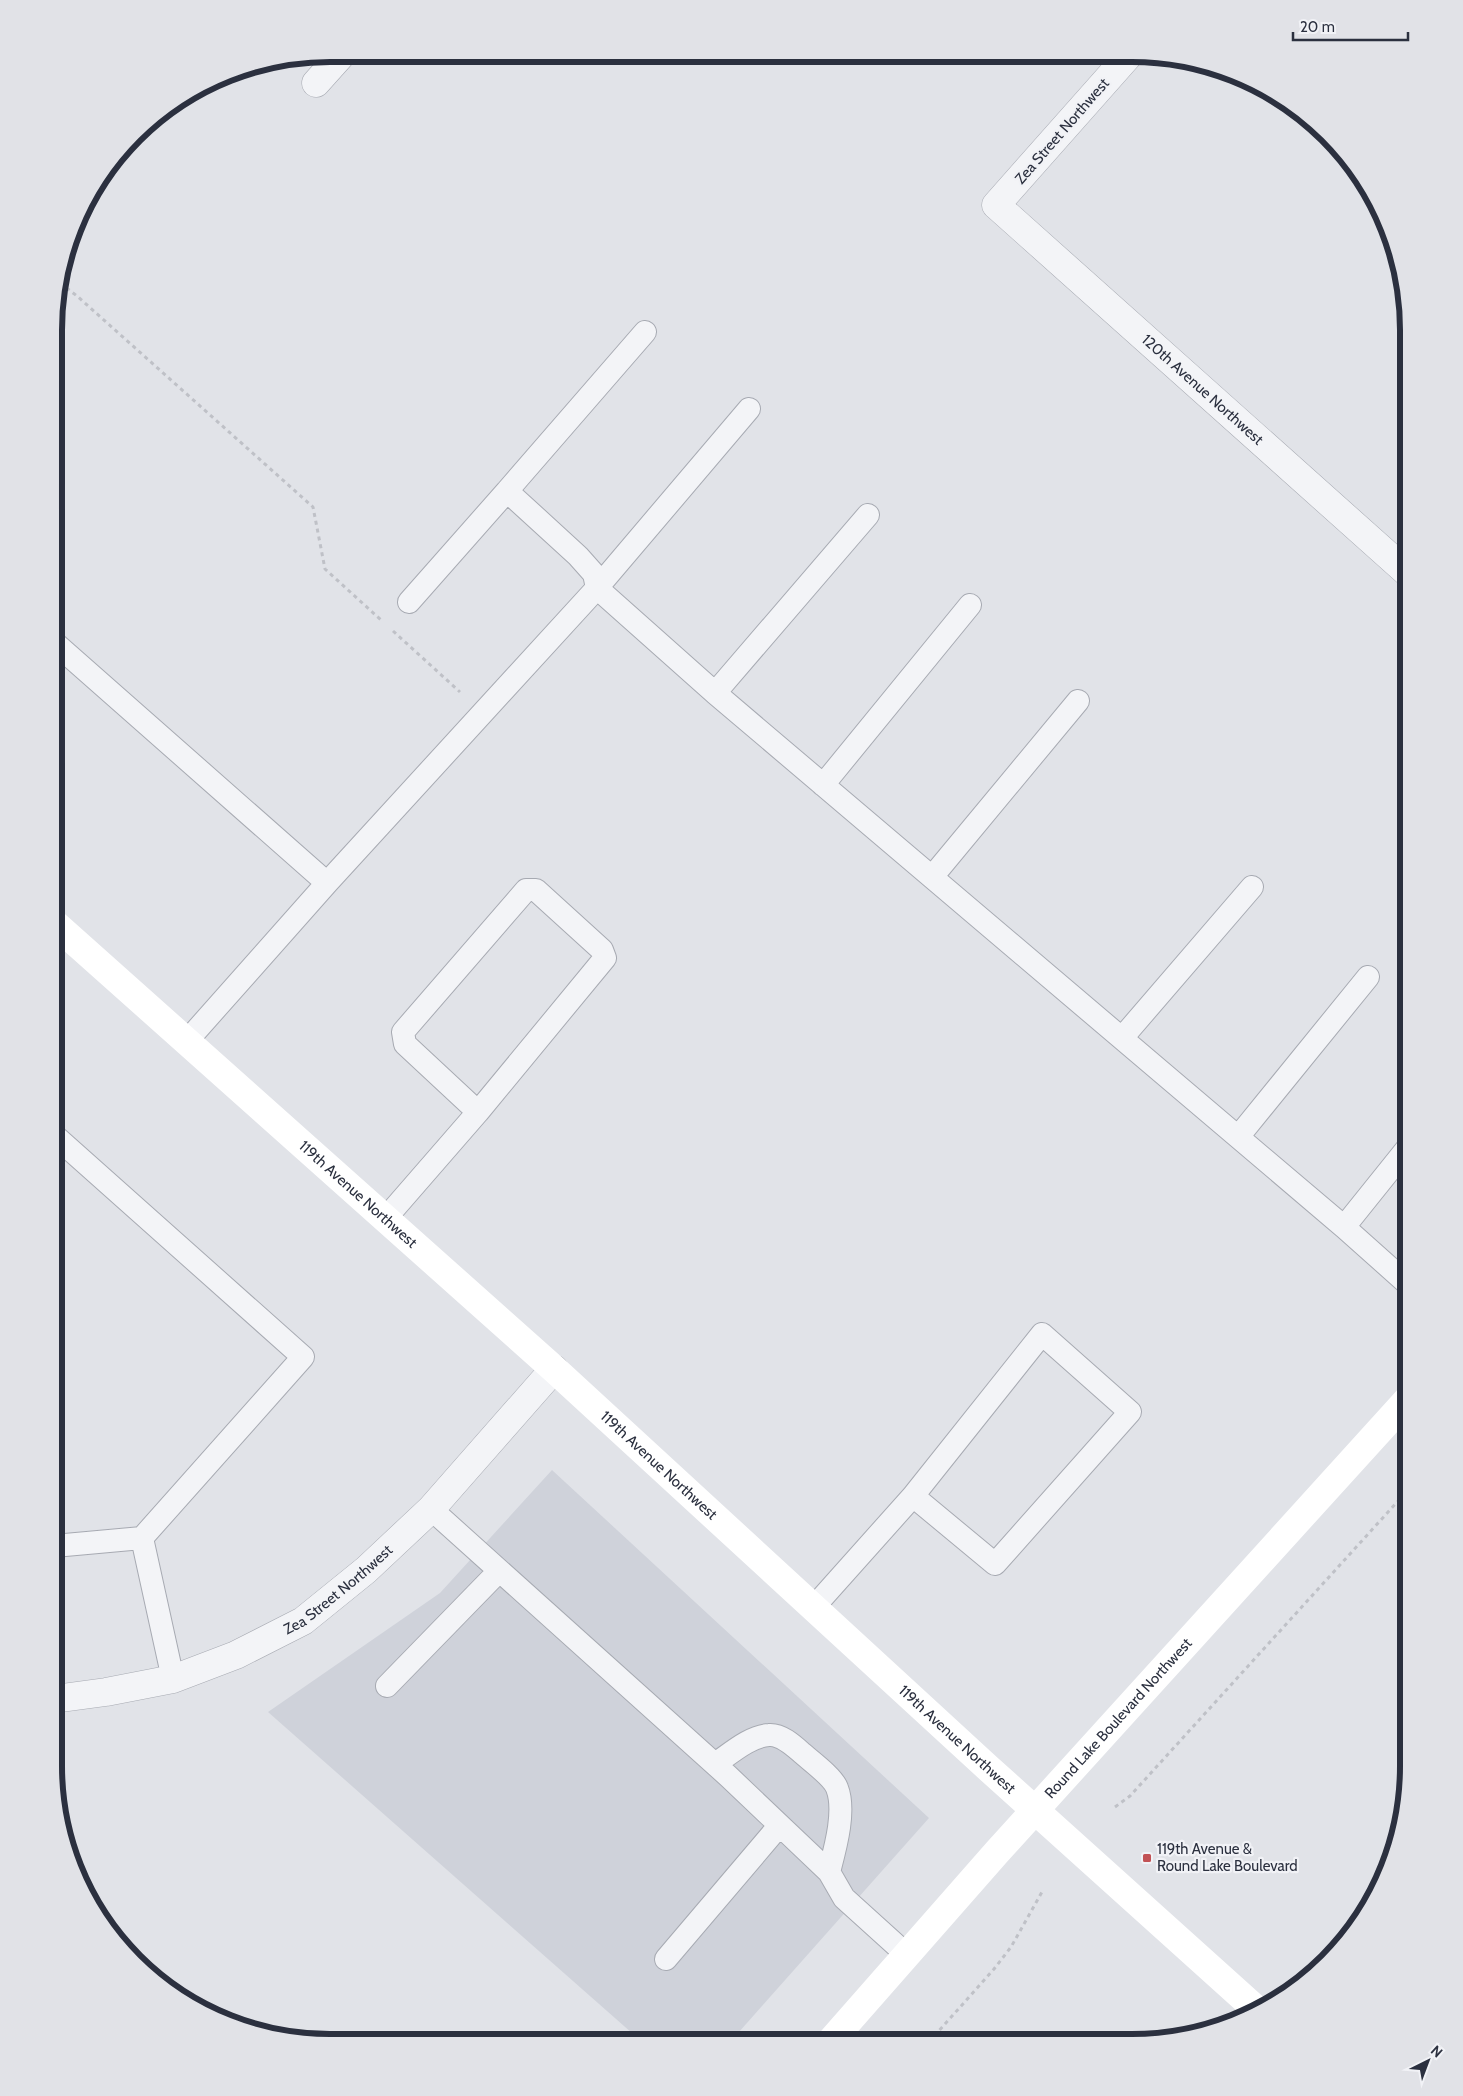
<svg xmlns="http://www.w3.org/2000/svg" width="1463" height="2096" font-family="Cabin,sans-serif">
<rect width="100%" height="100%" fill="#e1e3e8"/>
<path fill="#cfd2da" d="M 552,1470 L 929,1818 L 731,2041 L 641,2041 L 268,1712 L 440,1593 Z"/>
<g fill="none" stroke-linecap="round" stroke-linejoin="round">
<g stroke="#a7aab2" stroke-width="24">
<path id="lane" d="M 597,588 L 594,574 L 578,556 L 507,491 L 645,332
M 597,588 L 749,409
M 409,602 L 507,491
M 56,644 L 327,883
M 715,693 L 868,515
M 823,785 L 970,605
M 932,877 L 1078,701
M 1122,1038 L 1252,887
M 186,1042 L 327,883 L 597,588 L 715,693 L 1344,1227 L 1409,1285
M 1238,1137 L 1368,977
M 385,1219 L 478,1112 L 605,958 L 602,950 L 536,890 L 526,890 L 403,1032 L 405,1044 L 478,1112
M 1344,1227 L 1409,1146
M 431,1509 L 728,1776 L 829,1872 L 844,1898 L 907,1955
M 142,1538 L 173,1679
M 54,1546 L 142,1538 L 303,1357 L 55,1136
M 813,1608 L 913,1496 L 1042,1334 L 1130,1412 L 995,1564 L 913,1496
M 387,1686 L 499,1571
M 715,1764 C 730,1754 750,1736 769,1735 C 781,1734 793,1745 802,1753 C 811,1761 833,1777 837,1788 C 846,1811 835,1849 829,1872
M 666,1959 L 779,1826"/>
</g>
<g stroke="#a7aab2" stroke-width="29">
<g id="street">
<path id="s1" d="M 1128,56 L 996,205 L 1409,574"/>
<path d="M 316,83 L 342,54"/>
<path id="s2" d="M 54,1699 L 106,1692 L 173,1679 L 236,1655 L 303,1621 L 366,1570 L 431,1509 L 554,1369"/>
</g>
</g>
<path stroke="#bfc1c7" stroke-width="3" stroke-dasharray="4 4" stroke-linecap="butt" d="M 60,283 L 77,296 L 313,507 L 325,569 L 381,620
M 393,631 L 460,692
M 1115,1807 L 1130,1796 L 1409,1489
M 929,2042 L 994,1969 L 1011,1947 L 1042,1892"/>
<use href="#lane" stroke="#f3f4f7" stroke-width="22"/>
<use href="#street" stroke="#f3f4f7" stroke-width="28"/>
<g stroke="#fff" stroke-width="28">
<path id="s3" d="M 55,924 L 554,1369 L 987,1767 L 1258,2011"/>
<path id="s4" d="M 831,2041 L 997,1852 L 1409,1398"/>
</g>
</g>
<rect fill="#c25255" stroke="#f1f2f6" stroke-width="2" x="1142" y="1853" width="10" height="10" rx="2.5"/>
<g text-anchor="middle" dominant-baseline="central" stroke-width="4.5" stroke-linejoin="round" paint-order="stroke">
<g font-size="15" fill="#2b303f" stroke="#f1f2f6">
<text transform="translate(1062 131) rotate(-49)">Zea Street Northwest</text>
<text stroke="none"><textPath href="#s1" startOffset="476">120th Avenue Northwest</textPath></text>
<text stroke="none"><textPath href="#s3" startOffset="406">119th Avenue Northwest</textPath></text>
<text stroke="none"><textPath href="#s3" startOffset="811">119th Avenue Northwest</textPath></text>
<text stroke="none"><textPath href="#s2" startOffset="310">Zea Street Northwest</textPath></text>
<text stroke="none"><textPath href="#s4" startOffset="432">Round Lake Boulevard Northwest</textPath></text>
<text stroke="none"><textPath href="#s3" startOffset="1216">119th Avenue Northwest</textPath></text>
</g>
<g font-size="15" fill="#2b303f" stroke="#f1f2f6" text-anchor="start">
<text x="1157" y="1849">119th Avenue &amp;<tspan x="1157" dy="17">Round Lake Boulevard</tspan></text>
</g>
</g>
<path d="M0 0H1463V2096H0ZM330 62H1132A268 268 0 0 1 1400 330V1766A268 268 0 0 1 1132 2034H330A268 268 0 0 1 62 1766V330A268 268 0 0 1 330 62Z" fill="#e1e2e7" fill-rule="evenodd"/>
<path fill="none" stroke="#2b303f" stroke-width="6" d="M330 62H1132A268 268 0 0 1 1400 330V1766A268 268 0 0 1 1132 2034H330A268 268 0 0 1 62 1766V330A268 268 0 0 1 330 62Z"/>
<g transform="translate(1428 2061) rotate(42)" stroke="#f1f2f6" stroke-width="4" paint-order="stroke">
<path d="M0-4L9 19L0 12L-9 19Z" fill="#2b303f"/>
<text y="-8" font-size="14" font-weight="bold" text-anchor="middle" fill="#2b303f">N</text>
</g>
<path d="M1293 32v8h115v-8" fill="none" stroke="#2b303f" stroke-width="2.5"/>
<text x="1300" y="32" font-size="15" fill="#2b303f" stroke="#f1f2f6" stroke-width="4" paint-order="stroke">20 m</text>
</svg>
